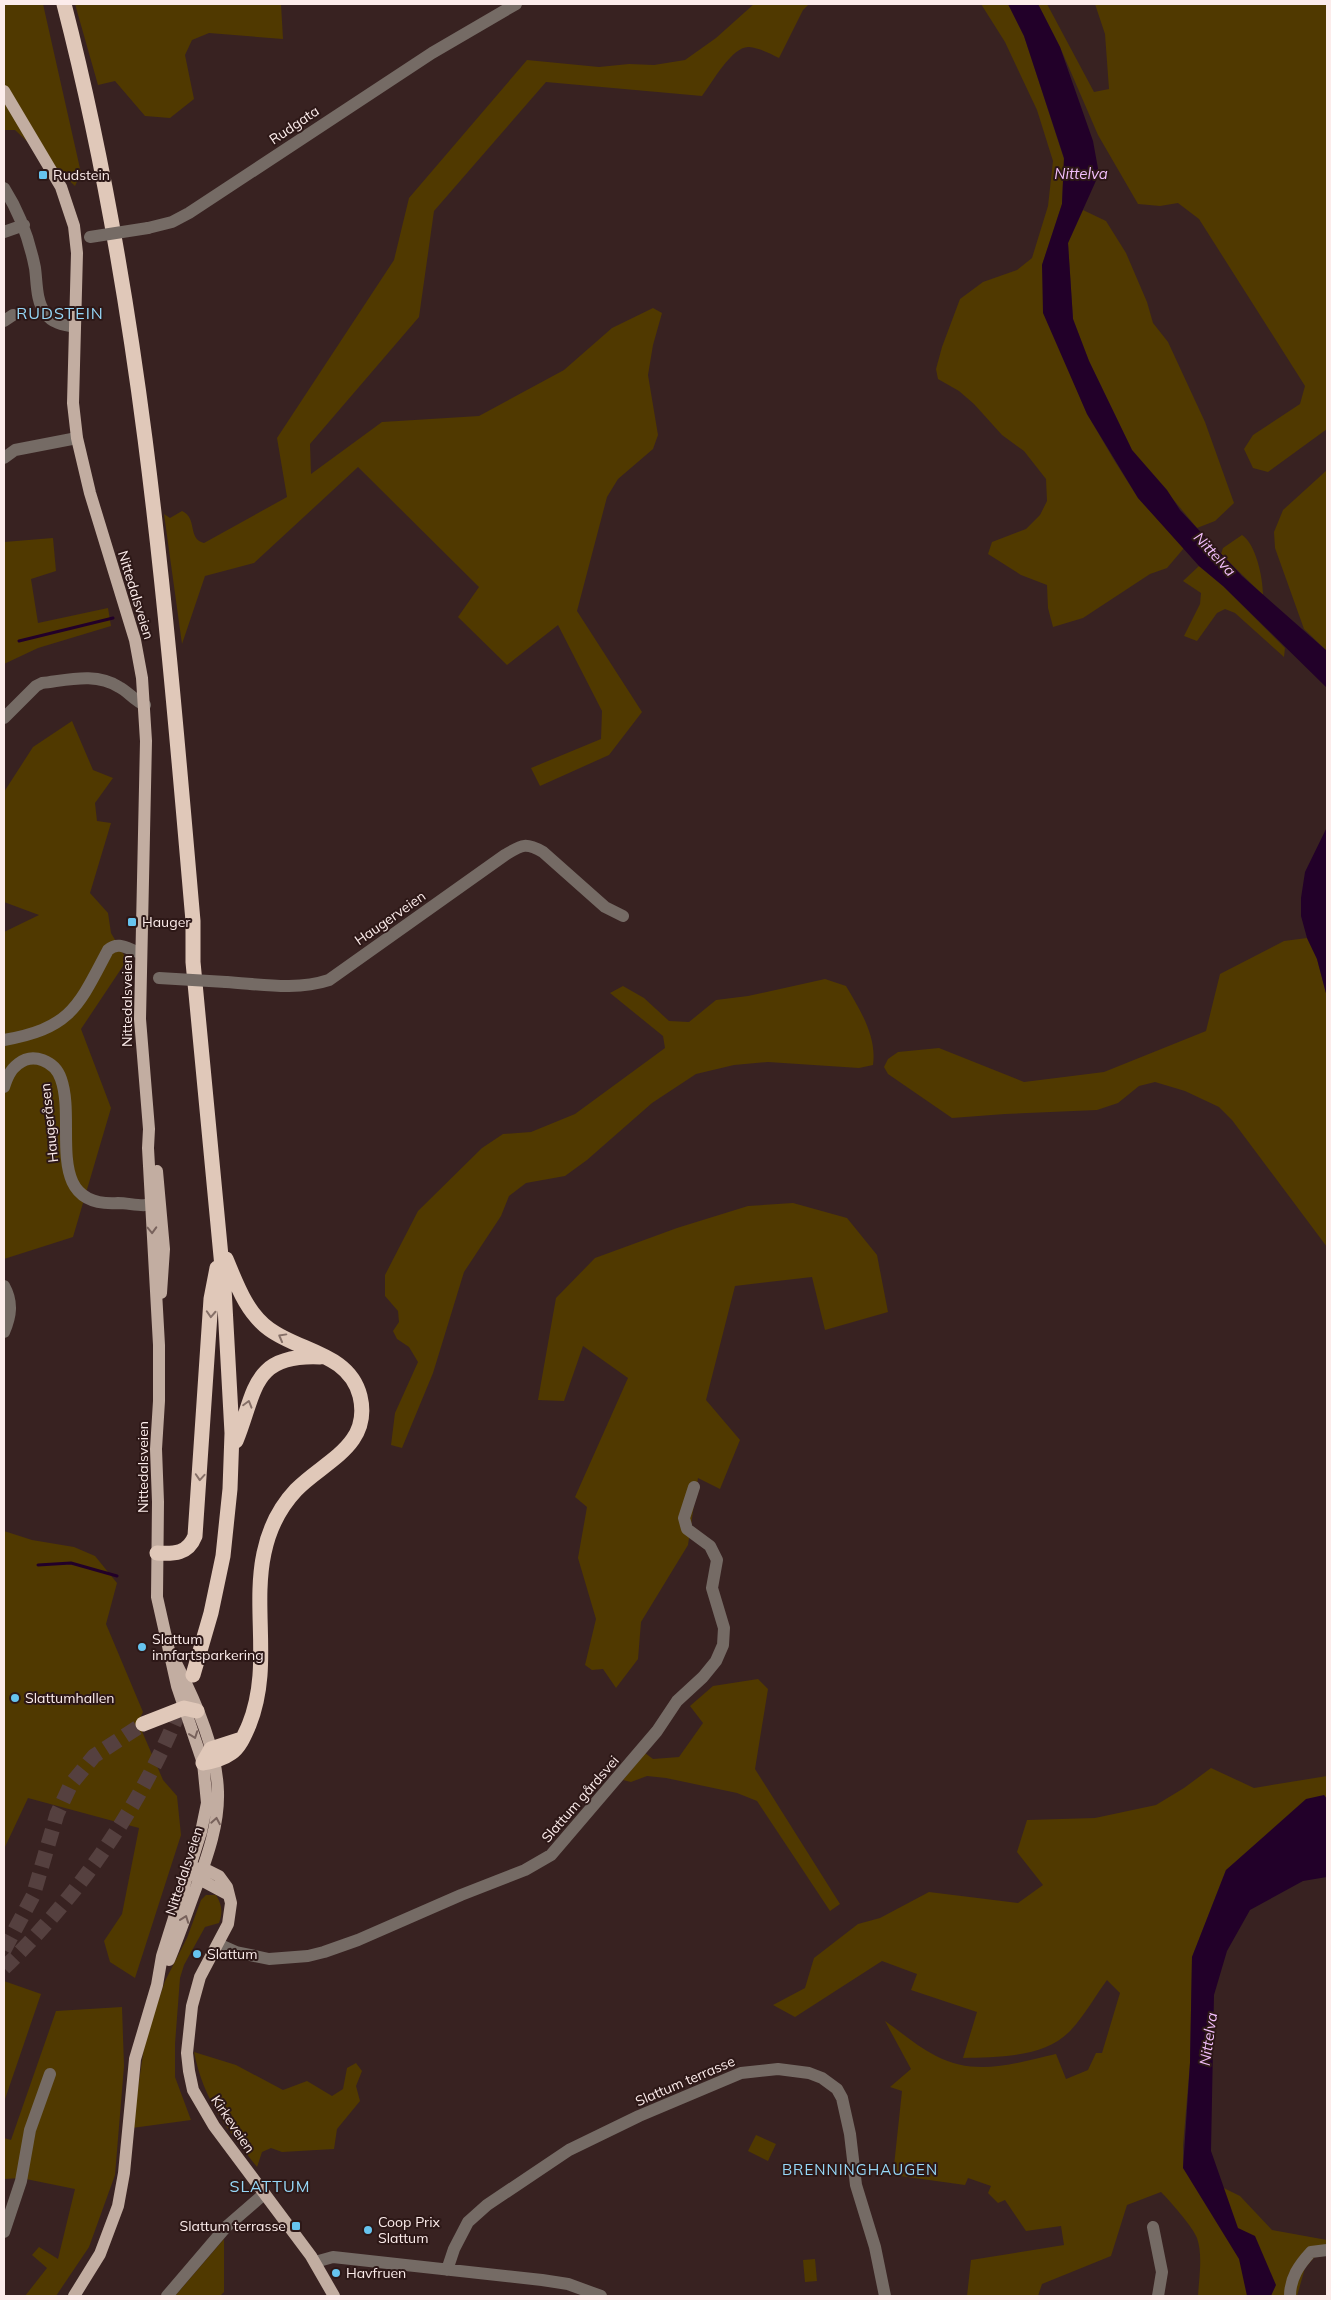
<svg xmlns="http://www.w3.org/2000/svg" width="1331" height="2300" font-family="Mulish,sans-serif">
<rect width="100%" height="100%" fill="#382221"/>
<path fill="#503900" d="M 4,4 L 43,4 L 81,173 L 75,186 L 15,130 L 4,130 Z
M 75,4 L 281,4 L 283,39 L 209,33 L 192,40 L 185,55 L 194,99 L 170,118 L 145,116 L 115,81 L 98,85 Z
M 754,4 L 809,4 L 803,10 L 779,58 C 769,53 759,48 749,47 C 732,46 712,83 702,96 L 546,82 L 434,211 L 419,317 L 310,444 L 311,474 L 382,422 L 479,416 L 564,370 L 612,328 L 653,308 L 662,313 L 653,345 L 648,375 L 658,435 L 653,449 L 618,479 L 607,497 L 577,611 L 642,712 L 609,755 L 540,786 L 531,768 L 601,739 L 602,711 L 558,625 L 507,665 L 458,617 L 479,587 L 358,467 L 254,563 L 205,576 L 182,644 L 164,514 L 170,518 L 182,511 C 198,518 187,539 204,543 L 287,497 L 277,438 L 394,260 L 409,198 L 527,60 L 599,67 L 629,64 L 654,65 L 685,60 L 716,38 Z
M 981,4 L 1008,4 L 1024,36 L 1064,159 L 1062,204 L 1042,265 L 1070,373 L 1087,414 L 1114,460 L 1138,498 L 1184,548 L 1167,568 L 1150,574 L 1083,618 L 1053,627 L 1048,608 L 1047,585 L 1021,575 L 988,554 L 992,542 L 1026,529 L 1040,515 L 1047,501 L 1046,479 L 1024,451 L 1002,435 L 974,404 L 959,391 L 938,379 L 936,369 L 942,347 L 960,299 L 983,282 L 1017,270 L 1032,258 L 1048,206 L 1053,161 L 1037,110 L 1005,42 Z
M 1038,4 L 1047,4 L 1094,92 L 1109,89 L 1105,34 L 1095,4 L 1327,4 L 1327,429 L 1268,472 L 1253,468 L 1244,449 L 1253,435 L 1300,404 L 1305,386 L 1199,219 L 1178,203 L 1160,206 L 1138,204 L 1098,135 L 1060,47 Z
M 1083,210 L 1106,221 L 1126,253 L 1147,302 L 1153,323 L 1168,342 L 1205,422 L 1234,503 L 1215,521 L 1197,528 L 1132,450 L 1089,361 L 1073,319 L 1068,243 Z
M 1327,470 L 1327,651 L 1304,629 L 1275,548 L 1274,532 L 1283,510 Z
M 1242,535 C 1256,544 1263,578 1263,595 L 1221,554 L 1223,548 Z
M 53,538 L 56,571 L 31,579 L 38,623 L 108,608 L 111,626 L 38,648 L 4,664 L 4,542 Z
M 1199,566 L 1223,586 L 1285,648 L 1284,657 L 1235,613 L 1225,609 L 1217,613 L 1197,641 L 1184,636 L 1200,604 L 1201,593 L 1183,581 Z
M 72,721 L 93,770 L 113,778 L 95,803 L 97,821 L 111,823 L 90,893 L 108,913 L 111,933 L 127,960 L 81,1029 L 111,1108 L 73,1237 L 4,1259 L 4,932 L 39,915 L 4,902 L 4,792 L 33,747 Z
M 1307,938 L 1317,959 L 1327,997 L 1327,1247 L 1232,1120 L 1219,1107 L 1185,1091 L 1155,1082 L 1139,1086 L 1118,1103 L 1097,1110 L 1005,1114 L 952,1118 L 888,1074 L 884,1067 L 888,1059 L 898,1052 L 939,1048 L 1024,1082 L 1104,1072 L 1206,1031 L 1220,974 L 1284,941 Z
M 825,979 L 846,986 C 860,1010 877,1036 873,1065 L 859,1068 L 768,1062 L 734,1065 L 696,1074 L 652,1103 L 587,1160 L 565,1176 L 526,1183 L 509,1196 L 501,1216 L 464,1272 L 433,1373 L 402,1448 L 391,1445 L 395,1413 L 418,1362 L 409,1347 L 397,1339 L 393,1331 L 399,1322 L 398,1311 L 385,1296 L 385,1275 L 418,1211 L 482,1148 L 503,1134 L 531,1132 L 575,1114 L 665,1048 L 663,1036 L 610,993 L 623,986 L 644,998 L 669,1021 L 689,1022 L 716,1000 L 748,996 Z
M 793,1203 L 847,1218 L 877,1255 L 888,1312 L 825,1330 L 812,1277 L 735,1286 L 706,1400 L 740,1440 L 720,1489 L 698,1478 L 688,1545 L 641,1622 L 638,1659 L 616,1688 L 603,1669 L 592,1670 L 585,1665 L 596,1619 L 578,1558 L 587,1507 L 575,1497 L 628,1378 L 583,1346 L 564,1401 L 538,1400 L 556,1298 L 595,1258 L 677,1228 L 748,1206 Z
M 4,1531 L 32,1540 L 74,1547 L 95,1556 L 117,1583 L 106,1624 L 143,1712 L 138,1722 L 163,1780 L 177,1796 L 181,1835 L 135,1978 L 110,1962 L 104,1941 L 122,1914 L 139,1828 L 28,1798 L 4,1849 Z
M 758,1679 L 768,1689 L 755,1769 L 840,1904 L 830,1911 L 757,1801 L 737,1793 L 666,1778 L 647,1776 L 631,1782 L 623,1780 L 645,1753 L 653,1759 L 679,1757 L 703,1723 L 690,1706 L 713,1686 Z
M 1211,1768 L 1254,1788 L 1327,1776 L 1327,1799 L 1324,1795 L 1226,1870 L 1192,1957 L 1190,2063 L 1183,2146 L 1183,2168 L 1240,2196 L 1272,2230 L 1327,2240 L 1327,2243 L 1305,2268 L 1297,2296 L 1198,2296 C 1199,2278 1203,2255 1197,2238 C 1193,2227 1169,2200 1161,2192 L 1127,2205 L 1111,2256 L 1042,2284 L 1038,2296 L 967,2296 L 971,2260 L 1064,2245 L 1061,2226 L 1026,2231 L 1005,2200 L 998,2203 L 988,2193 L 991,2186 L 968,2178 L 965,2185 L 893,2175 L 902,2091 L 890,2087 L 911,2069 L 885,2021 C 901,2032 918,2047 936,2056 C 976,2077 1016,2063 1056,2054 L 1066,2079 L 1088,2070 L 1096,2053 L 1102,2053 L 1120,1993 L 1107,1980 C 1095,1996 1085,2015 1071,2030 C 1045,2058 998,2057 963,2058 L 977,2012 L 911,1990 L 917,1974 L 882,1961 L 795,2017 L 773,2005 L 805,1988 L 814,1958 L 858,1924 L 880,1918 L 929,1892 L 1018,1903 L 1043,1885 L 1017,1852 L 1027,1820 L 1095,1818 L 1156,1805 L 1184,1788 Z
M 206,1895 L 216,1895 C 222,1905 223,1912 219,1923 L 205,1927 L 184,1965 L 180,1978 L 175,2044 L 175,2077 L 191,2120 L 132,2128 L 145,2041 L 165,1981 L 187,1938 L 201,1900 Z
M 4,1981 L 41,1994 L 4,2102 Z
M 122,2007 L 124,2066 L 115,2175 L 89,2247 L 56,2296 L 25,2296 L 47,2268 L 32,2255 L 39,2247 L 58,2259 L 75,2189 L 21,2178 L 4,2179 L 4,2138 L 11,2140 L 56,2011 Z
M 194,2052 L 236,2065 L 283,2090 L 307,2081 L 332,2096 L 343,2089 L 347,2068 L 356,2063 L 362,2071 L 356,2086 L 360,2101 L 337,2129 L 334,2149 L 282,2152 L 271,2148 L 262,2152 L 257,2167 C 227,2128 204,2102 194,2052 Z
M 756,2135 L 776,2144 L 768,2161 L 748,2151 Z
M 224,2239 L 224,2292 L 220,2296 L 175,2296 Z
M 815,2259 L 817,2281 L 805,2282 L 803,2260 Z"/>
<path fill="#220029" d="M 1008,4 L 1038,4 L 1060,47 L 1093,141 L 1099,174 L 1068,243 L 1073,319 L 1089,361 L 1132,450 L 1167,490 L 1180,510 L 1242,576 L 1327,651 L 1327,688 L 1223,586 L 1199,566 L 1138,498 L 1087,414 L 1043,313 L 1042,265 L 1062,204 L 1064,158 L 1024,36 Z
M 1327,827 L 1327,997 L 1317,959 L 1307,938 L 1301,916 L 1301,898 L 1305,872 Z
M 1324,1795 L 1327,1799 L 1327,1877 L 1303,1881 L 1250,1910 L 1227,1951 L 1214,1995 L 1211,2151 L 1238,2228 L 1255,2236 L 1276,2285 L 1271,2296 L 1247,2296 L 1239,2259 L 1183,2168 L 1190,2063 L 1192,1957 L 1226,1870 L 1306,1799 Z"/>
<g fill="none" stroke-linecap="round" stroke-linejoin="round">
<path stroke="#220029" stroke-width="3" d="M 19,641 L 113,618
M 38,1565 L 71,1563 L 117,1576"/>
<path stroke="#55403f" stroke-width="15" stroke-dasharray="15 8" stroke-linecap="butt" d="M 4,1950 L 33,1896 L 57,1814 L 71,1784 L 94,1756 L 143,1724
M 4,1968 C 82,1892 143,1803 183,1702"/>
<path stroke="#756b65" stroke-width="12" d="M 4,188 C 20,213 29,238 35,268 C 37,282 36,301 45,313 C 52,323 63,325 75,327
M 148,228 L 172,222 L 189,213 L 432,53 L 516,4
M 4,232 L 24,225
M 4,321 L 13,315
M 4,458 L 15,450 L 77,438
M 4,718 L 36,686 L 42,683 C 68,680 96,672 119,687 C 129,692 134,701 145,705
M 226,982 C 260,984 296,991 329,980 L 505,855 C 522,845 525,842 543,852 L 605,907 L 623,916
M 4,1040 C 71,1028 78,1007 108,950 C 119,940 129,950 141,953
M 4,1087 C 7,1078 10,1070 18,1064 C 33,1052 55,1061 61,1079 C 77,1124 42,1208 118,1203 C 132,1203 146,1209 159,1201
M 4,1286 C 13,1302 11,1316 4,1332
M 218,1944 L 236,1952 L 269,1959 L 308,1956 L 324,1952 L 358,1940 L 461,1895 L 525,1870 L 551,1855 L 657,1731 L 677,1701 L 703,1677 L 716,1661 L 723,1645 L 724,1628 L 712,1588 L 717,1560 L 710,1546 L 687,1529 L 684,1518 L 694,1487
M 1153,2227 L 1162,2272 L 1158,2296
M 4,2232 L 21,2181 L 30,2130 L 50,2074
M 315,2262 L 333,2257 L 542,2280 L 568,2284 L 601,2296
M 447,2270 L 454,2249 L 468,2222 L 487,2205 L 569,2150 L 639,2116 L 741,2073 L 778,2069 L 809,2073 L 822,2078 L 837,2089 L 842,2098 L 850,2134 L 856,2185 L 875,2247 L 885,2296
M 167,2296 L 226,2227 L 264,2194
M 1290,2296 C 1290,2278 1299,2265 1311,2252 L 1327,2250"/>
<path stroke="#c2ada1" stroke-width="12" d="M 4,91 L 61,187 L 74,226 L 77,253 L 73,403 L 77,438 L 90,493 L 135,640 L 142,678 L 146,741 L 140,1019 L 149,1129 L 148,1148 L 159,1345 L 159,1401 L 156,1449 L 158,1502 L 157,1597 L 177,1686 L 203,1763 L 207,1803 L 201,1832 L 162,1956 L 157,1985 L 135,2059 L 124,2173 L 118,2206 L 100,2254 L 74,2296
M 157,1171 L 164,1249 L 161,1293
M 189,1869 L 203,1868 L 219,1876 L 227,1887 L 231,1903 L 228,1924 L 200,1977 L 192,2006 L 187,2053 L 189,2071 L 193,2090 L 214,2126 L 311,2256 L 334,2296
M 193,1873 L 199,1879 L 229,1895
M 169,1960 C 179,1936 187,1912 196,1888 C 207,1857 219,1825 218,1792 C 217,1751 196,1702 177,1665"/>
<path stroke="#e0c8b9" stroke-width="15" d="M 64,4 C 142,306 166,611 193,921 L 193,962 L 224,1288 L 232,1433 L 230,1489 L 223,1556 L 211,1613 L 193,1675
M 236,1441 C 256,1392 251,1354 320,1357
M 157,1553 C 174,1554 188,1554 195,1536 L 211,1299 L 217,1268
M 143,1724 L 184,1708 L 197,1711
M 203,1763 C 213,1761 223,1759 231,1753 C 240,1747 245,1734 249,1725 C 272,1668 252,1610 264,1553 C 269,1529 280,1507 296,1490 C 324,1461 372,1446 360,1396 C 349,1353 300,1352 269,1329 C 246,1312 237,1285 226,1259
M 203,1763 L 211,1749 L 242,1739"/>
<path stroke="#756b65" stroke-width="12" d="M 90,237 L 148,228
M 159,978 L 226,982"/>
</g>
<defs><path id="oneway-chevron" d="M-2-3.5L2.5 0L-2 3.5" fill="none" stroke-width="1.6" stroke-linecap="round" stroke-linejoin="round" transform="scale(1.25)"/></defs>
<g stroke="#78625c">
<use href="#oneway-chevron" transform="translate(152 1230) rotate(88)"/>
<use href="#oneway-chevron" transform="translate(194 1735) rotate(70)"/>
<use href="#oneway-chevron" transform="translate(216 1821) rotate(-80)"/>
<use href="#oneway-chevron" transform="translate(185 1919) rotate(-70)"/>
</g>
<g stroke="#867068">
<use href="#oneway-chevron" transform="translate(211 1314) rotate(93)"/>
<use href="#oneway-chevron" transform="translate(282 1337) rotate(-151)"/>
<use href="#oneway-chevron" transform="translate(248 1404) rotate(-74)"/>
<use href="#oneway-chevron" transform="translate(200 1477) rotate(94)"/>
</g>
<g fill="#66c4ef" stroke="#2d1817" stroke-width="2">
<rect x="38" y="170" width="10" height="10" rx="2.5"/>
<rect x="127" y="917" width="10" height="10" rx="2.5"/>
<circle cx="142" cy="1647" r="5"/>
<circle cx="15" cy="1698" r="5"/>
<circle cx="197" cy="1954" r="5"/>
<rect x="291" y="2221" width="10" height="10" rx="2.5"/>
<circle cx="368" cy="2230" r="5"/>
<circle cx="336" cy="2273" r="5"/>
</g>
<g text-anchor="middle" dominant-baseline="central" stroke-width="4" stroke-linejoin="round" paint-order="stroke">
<g font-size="14" fill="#fceceb" stroke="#2d1817">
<text transform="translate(294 125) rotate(-34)">Rudgata</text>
<text transform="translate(136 595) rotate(73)">Nittedalsveien</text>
<text transform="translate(390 918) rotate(-35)">Haugerveien</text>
<text transform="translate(127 1001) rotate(-90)">Nittedalsveien</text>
<text transform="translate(49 1123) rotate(-96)">Haugeråsen</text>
<text transform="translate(143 1467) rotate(-90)">Nittedalsveien</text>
<text transform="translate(580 1799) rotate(-49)">Slattum gårdsvei</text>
<text transform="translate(184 1871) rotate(-72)">Nittedalsveien</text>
<text transform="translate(685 2081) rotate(-23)">Slattum terrasse</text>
<text transform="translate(233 2124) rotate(56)">Kirkeveien</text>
</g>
<g font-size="14" fill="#fceceb" stroke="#2d1817" text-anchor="start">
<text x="53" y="175">Rudstein</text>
<text x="142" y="922">Hauger</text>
<text x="152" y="1639">Slattum<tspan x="152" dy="16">innfartsparkering</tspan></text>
<text x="25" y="1698">Slattumhallen</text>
<text x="207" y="1954">Slattum</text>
<text x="378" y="2222">Coop Prix<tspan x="378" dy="16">Slattum</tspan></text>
<text x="286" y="2226" text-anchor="end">Slattum terrasse</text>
<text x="346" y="2273">Havfruen</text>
</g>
<g font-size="15" font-style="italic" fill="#f3bffc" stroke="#2d1817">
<text x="1081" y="173">Nittelva</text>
<text transform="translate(1215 554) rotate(47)">Nittelva</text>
<text transform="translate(1208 2039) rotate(-82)">Nittelva</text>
</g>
<g font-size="15" letter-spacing="1" fill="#96d8f8" stroke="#2d1817">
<text x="860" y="2169">BRENNINGHAUGEN</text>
</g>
<g font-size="16" letter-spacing="1" fill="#96d8f8" stroke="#2d1817">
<text x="60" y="313">RUDSTEIN</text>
<text x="270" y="2186">SLATTUM</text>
</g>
</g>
<rect width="1331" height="2300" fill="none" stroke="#fceceb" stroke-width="10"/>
</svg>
